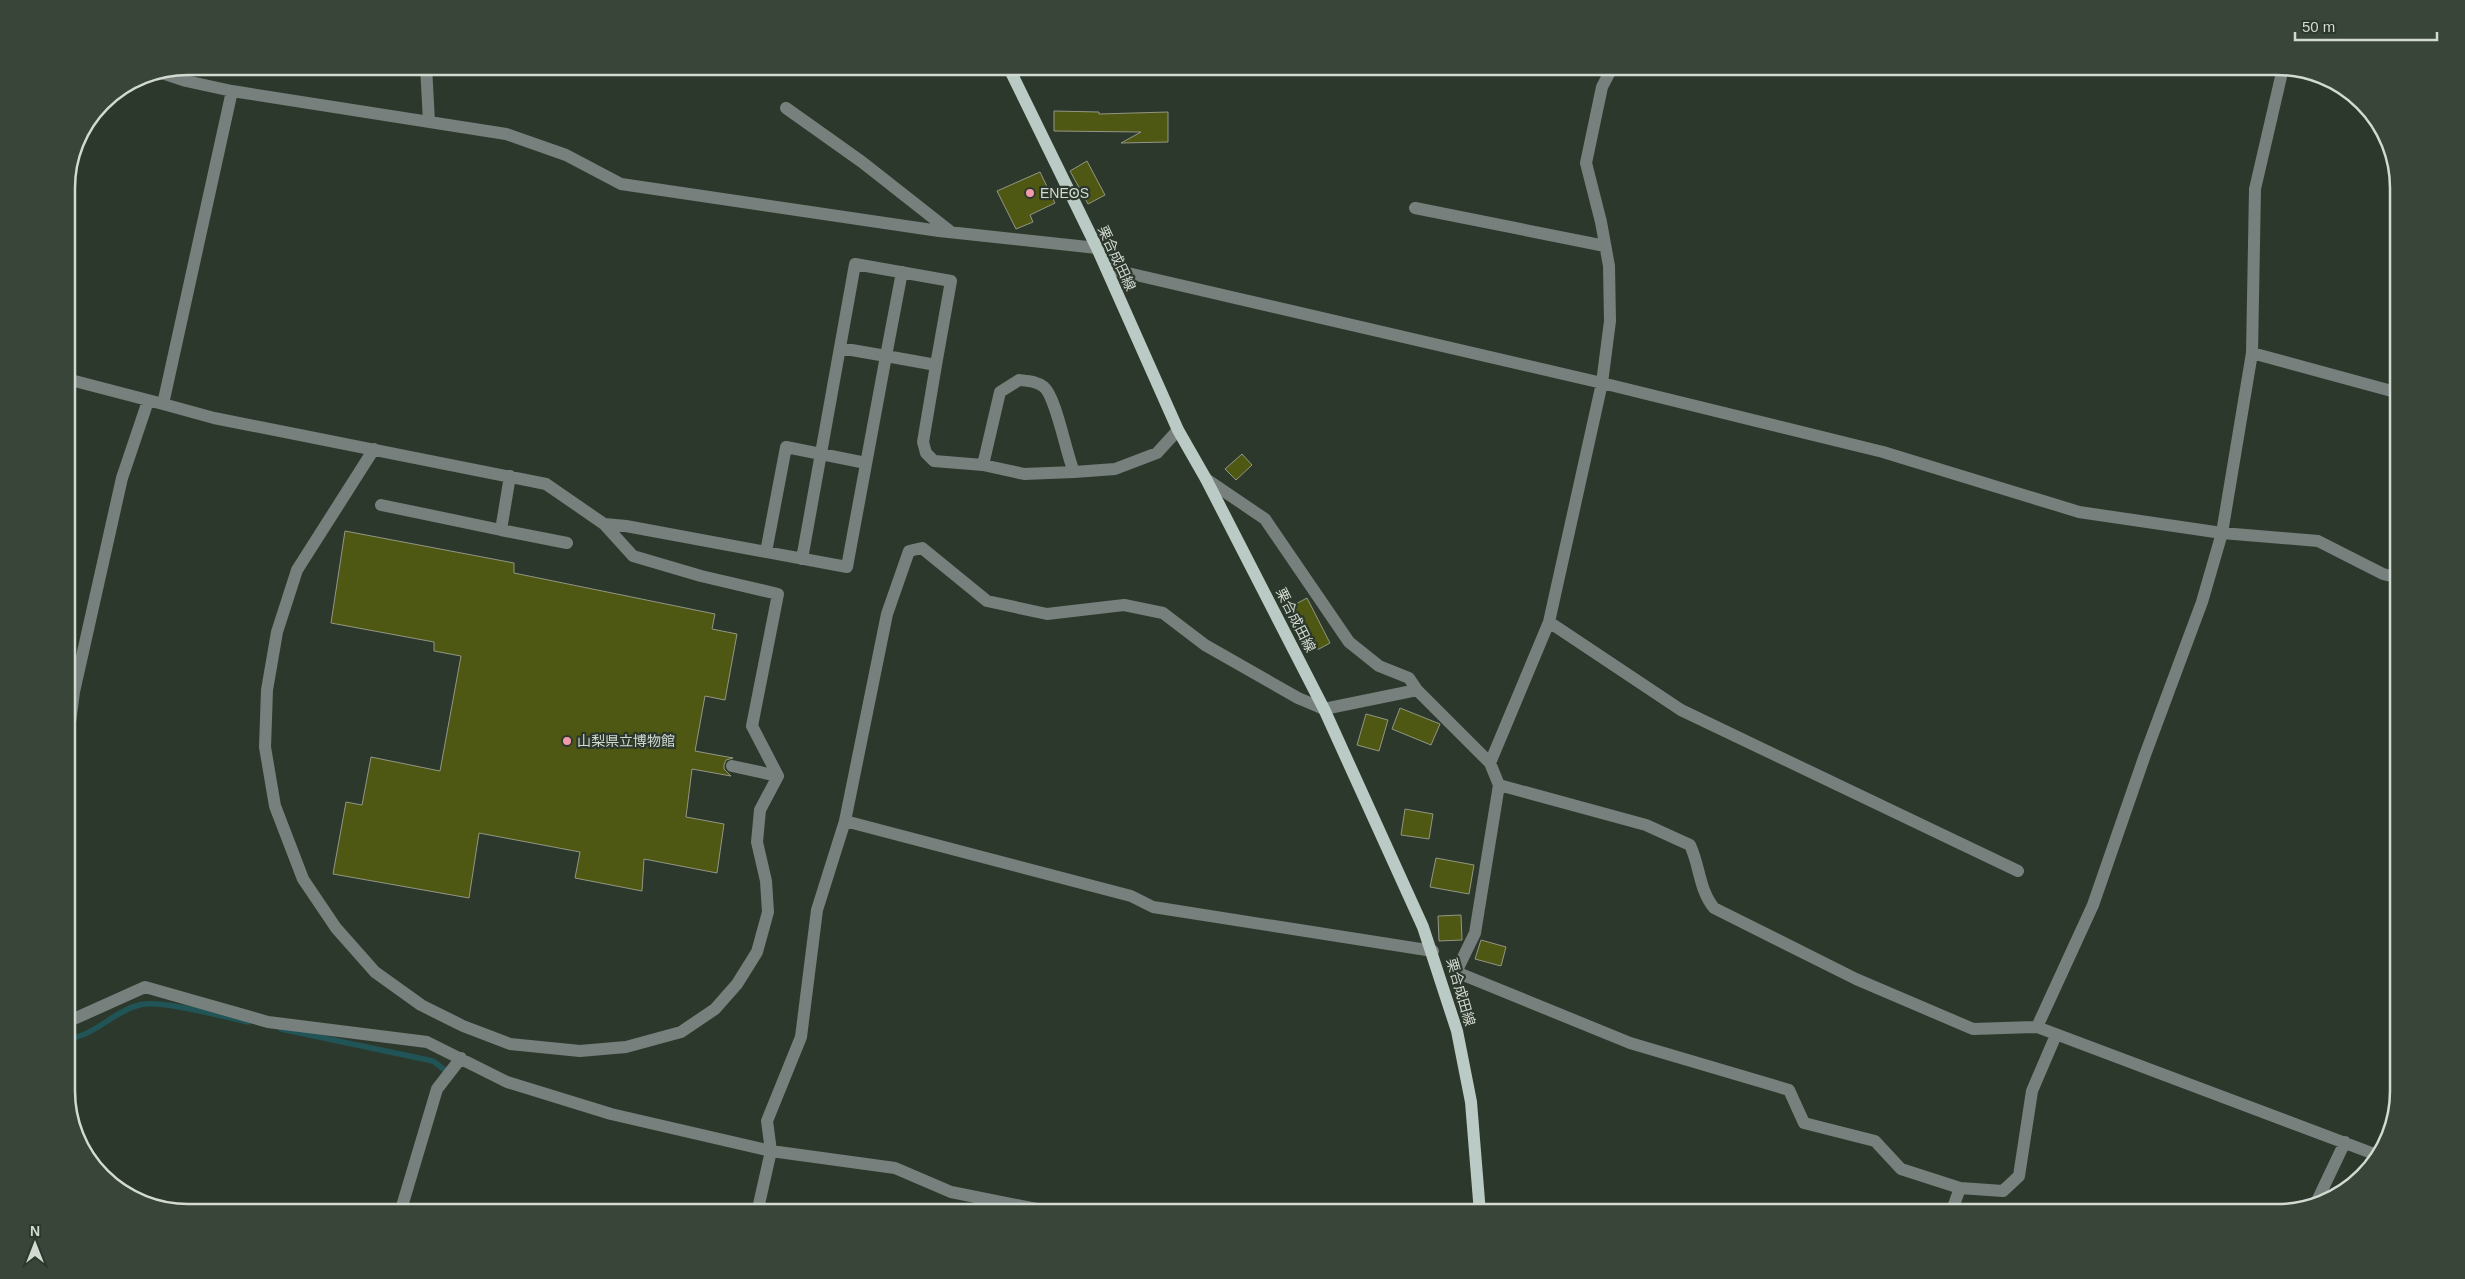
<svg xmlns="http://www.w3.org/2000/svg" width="2465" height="1279" font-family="Helvetica,'Noto Sans JP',sans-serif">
<rect width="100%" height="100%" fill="#2d382c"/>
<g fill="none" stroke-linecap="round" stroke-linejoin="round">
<path stroke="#205456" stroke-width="5.5" d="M 281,1029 L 433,1061 L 450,1074
M 67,1039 C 95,1036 114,1011 139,1005 C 160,999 224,1017 248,1022"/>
</g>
<path fill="#4f5812" stroke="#929685" d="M 1054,111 L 1099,112 L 1099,114 L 1168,112 L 1168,142 L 1121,143 L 1141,132 L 1054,131 Z
M 1087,161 L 1105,195 L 1088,204 L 1070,171 Z
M 1040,172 L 1055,203 L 1030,215 L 1033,222 L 1016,229 L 997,191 Z
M 1242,454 L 1252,465 L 1236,480 L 1225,469 Z
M 345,531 L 514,563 L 514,573 L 715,614 L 712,629 L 737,634 L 725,700 L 705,696 L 695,751 L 733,758 L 726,760 L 724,765 L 724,769 L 731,776 L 692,769 L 686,817 L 724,824 L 717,873 L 644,859 L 642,891 L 575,878 L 580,852 L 479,833 L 469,898 L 333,874 L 346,802 L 362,805 L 371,757 L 440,771 L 461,656 L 434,651 L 434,642 L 331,623 Z
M 1307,598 L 1330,643 L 1319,649 L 1307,650 L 1288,608 Z
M 1400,708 L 1440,724 L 1431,745 L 1392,729 Z
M 1366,714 L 1388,720 L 1379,751 L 1357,745 Z
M 1405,809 L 1433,814 L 1429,839 L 1401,835 Z
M 1436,858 L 1474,865 L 1469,894 L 1430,887 Z
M 1461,915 L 1462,940 L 1439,941 L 1438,916 Z
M 1481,940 L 1506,947 L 1501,966 L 1475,959 Z"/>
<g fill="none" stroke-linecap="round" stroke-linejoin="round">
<path stroke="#77807d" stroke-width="12" d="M 426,66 L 429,122
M 159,72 L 186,81 L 232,91 L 506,134 L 566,155 L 621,184 L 939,231 L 1097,248
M 786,108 L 862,162 L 951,232
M 1415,208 L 1605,246
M 1106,268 L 1602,383 L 1883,452 L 2079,512 L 2222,533 L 2318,541 L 2383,574 L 2399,578
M 840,348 L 886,356 L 902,272
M 2252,353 L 2399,393
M 67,379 L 163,404 L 232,91
M 163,404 L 214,418 L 546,484 L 604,524 L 626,526 L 847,567 L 886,356 L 936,365 L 923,442 L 926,453 L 934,461 L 983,465 L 1024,474 L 1074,472 L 1115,469 L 1157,453 L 1178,430
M 374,449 L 297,570 L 277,632 L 267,690 L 265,747 L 275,806 L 303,879 L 336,928 L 375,972 L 421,1005 L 463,1026 L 510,1044 L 580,1051 L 626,1047 L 681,1032 L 715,1009 L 737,984 L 757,952 L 768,912 L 766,881 L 757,842 L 760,810 L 778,776
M 983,465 L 1000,392 L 1019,380 C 1028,381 1036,381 1044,387 C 1056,397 1066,453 1074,472
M 1206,479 L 1265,519 L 1349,642 L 1379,666 L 1409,678 L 1417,690 L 1490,763 L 1499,785 L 1646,825 L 1690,845 C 1700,866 1699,890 1714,908 L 1856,979 L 1973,1029 L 2037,1027 L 2377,1155
M 381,505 L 501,530 L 510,476
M 604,524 L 633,556 L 701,576 L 778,594 L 752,726 L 778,776
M 501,530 L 567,543
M 766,552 L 786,447 L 866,463
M 802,559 L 855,264 L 951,281 L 936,365
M 1549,622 L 1681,710 L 2018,871
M 67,745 L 74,692 L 122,478 L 148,401
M 1490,763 L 1549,622 L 1602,383 L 1610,321 L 1609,266 L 1601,222 L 1586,163 L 1602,87 L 1613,66
M 732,766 L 778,776
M 1499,785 L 1475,933 L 1456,972 L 1630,1043 L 1789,1090 L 1804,1123 L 1875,1141 L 1901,1169 L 1960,1188
M 845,821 L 1131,896 L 1153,907 L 1433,951
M 67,1020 L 76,1018 L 145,987 L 268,1022 L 427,1042 L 507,1082 L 611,1114 L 771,1151 L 895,1168 L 951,1192 L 1057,1213
M 2037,1027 L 2093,905 L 2145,755 L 2202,602 L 2222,533 L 2252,353 L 2255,189 L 2283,68
M 2317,1201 L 2345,1142
M 400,1213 L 437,1089 L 461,1058
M 757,1213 L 771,1151 L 767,1121 L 801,1037 L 817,910 L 845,821 L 887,614 L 909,551 L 922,548 L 987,601 L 1047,614 L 1124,605 L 1163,613 L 1205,645 L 1298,698 L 1324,709 L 1417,690
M 1951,1213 L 1960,1188 L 2003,1191 L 2019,1176 L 2032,1091 L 2056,1035"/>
<path stroke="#b9cbc4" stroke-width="12" d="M 1008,66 L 1097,248 L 1178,430 L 1206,479 L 1324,709 L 1423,927 L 1457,1031 L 1471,1102 L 1480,1213"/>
</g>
<g fill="#f39aaa" stroke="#2d382c" stroke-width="2">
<circle cx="1030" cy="193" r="5"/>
<circle cx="567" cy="741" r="5"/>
</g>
<g text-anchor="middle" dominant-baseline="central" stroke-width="4.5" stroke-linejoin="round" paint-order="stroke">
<g font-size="14" fill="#d3dad2" stroke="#2d382c" text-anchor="start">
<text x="1040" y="193">ENEOS</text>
<text x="577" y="741">山梨県立博物館</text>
</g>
<g font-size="14" fill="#d3dad2" stroke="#2d382c">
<text transform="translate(1117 258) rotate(65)">栗合成田線</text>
<text transform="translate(1296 620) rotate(63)">栗合成田線</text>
<text transform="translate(1461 992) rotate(74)">栗合成田線</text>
</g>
</g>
<path d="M0 0H2465V1279H0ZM188 75H2277A113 113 0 0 1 2390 188V1091A113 113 0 0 1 2277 1204H188A113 113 0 0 1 75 1091V188A113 113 0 0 1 188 75Z" fill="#3a4539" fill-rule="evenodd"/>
<path fill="none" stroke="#d3dad2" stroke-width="2.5" d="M188 75H2277A113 113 0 0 1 2390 188V1091A113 113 0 0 1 2277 1204H188A113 113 0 0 1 75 1091V188A113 113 0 0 1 188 75Z"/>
<g transform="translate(35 1244)" stroke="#2d382c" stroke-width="4" paint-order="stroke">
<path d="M0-4L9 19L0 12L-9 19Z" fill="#d3dad2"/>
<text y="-8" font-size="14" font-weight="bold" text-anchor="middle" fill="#d3dad2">N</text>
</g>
<path d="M2295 32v8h142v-8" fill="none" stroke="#d3dad2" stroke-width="2.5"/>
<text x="2302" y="32" font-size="15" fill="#d3dad2" stroke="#2d382c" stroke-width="4" paint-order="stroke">50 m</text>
</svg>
